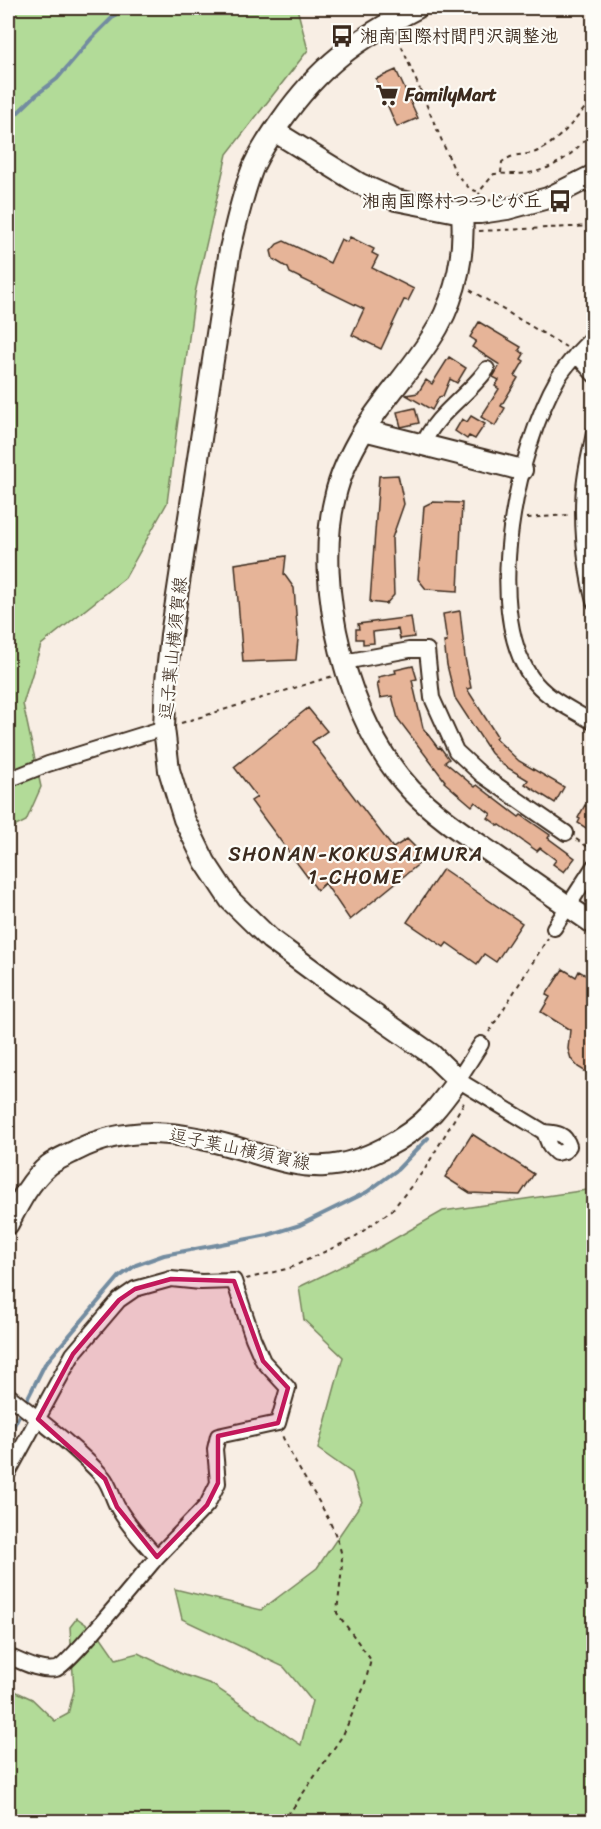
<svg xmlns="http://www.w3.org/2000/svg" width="601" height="1829" font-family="Sriracha,'Klee One',sans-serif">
<rect width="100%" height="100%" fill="#f8eee4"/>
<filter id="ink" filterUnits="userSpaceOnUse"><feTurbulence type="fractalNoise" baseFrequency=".0167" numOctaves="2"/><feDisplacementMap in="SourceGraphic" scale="12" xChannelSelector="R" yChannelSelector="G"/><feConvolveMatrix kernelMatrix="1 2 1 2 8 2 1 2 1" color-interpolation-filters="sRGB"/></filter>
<g filter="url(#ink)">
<path fill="#b2db98" stroke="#76825b" stroke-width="1.5" d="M 8,8 L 297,8 L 308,50 L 227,154 L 195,293 L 167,503 L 125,578 L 41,645 L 23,704 L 41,787 L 26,821 L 8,830 Z
M 593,1186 L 593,1821 L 8,1822 L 8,1688 L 32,1699 L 55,1721 L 68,1714 L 74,1690 L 70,1627 L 77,1618 L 98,1633 L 116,1659 L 138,1653 L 182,1674 L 211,1684 L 301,1745 L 312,1701 L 284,1667 L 182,1619 L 175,1589 L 261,1610 L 317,1568 L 362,1502 L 352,1473 L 318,1449 L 343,1357 L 304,1320 L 299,1287 L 375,1250 L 443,1211 L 587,1190 Z"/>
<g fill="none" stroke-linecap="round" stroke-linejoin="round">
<path stroke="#738ca0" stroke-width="4" d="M 8,122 L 36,95 L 57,79 L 91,39 L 122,8
M 8,1437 L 45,1364 L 119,1277 L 136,1265 L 164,1255 L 268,1235 L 300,1225 L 367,1192 L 397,1170 L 428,1138"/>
</g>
<path fill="#e6b498" stroke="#3b2a1e" stroke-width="1.5" d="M 396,70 L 418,118 L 397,127 L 376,79 Z
M 350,237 L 374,249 L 372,253 L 378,256 L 372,268 L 414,289 L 408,301 L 404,300 L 381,349 L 352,335 L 364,309 L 290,273 L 288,268 L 273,259 L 271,251 L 277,244 L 284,241 L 330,263 L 341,239 L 347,242 Z
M 479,322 L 521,347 L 519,350 L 524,354 L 521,359 L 524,361 L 515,376 L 518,378 L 501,406 L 505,408 L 495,426 L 481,417 L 499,389 L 495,386 L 499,380 L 493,377 L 500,365 L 472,347 L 476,341 L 470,337 Z
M 449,357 L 466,368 L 457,383 L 450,379 L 443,396 L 439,397 L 432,410 L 406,395 L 418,393 L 426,380 L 432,384 Z
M 415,408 L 419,423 L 401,427 L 397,412 Z
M 471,416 L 485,424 L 475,439 L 469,436 L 467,439 L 455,431 L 462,419 L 467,422 Z
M 398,475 L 404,504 L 392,538 L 394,595 L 386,604 L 370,602 L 379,476 Z
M 432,502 L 462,503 L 458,591 L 426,589 L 418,579 L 424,506 Z
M 286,556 L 284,574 L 294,588 L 298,639 L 296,660 L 243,662 L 235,564 Z
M 460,611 L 465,658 L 471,688 L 467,689 L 497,736 L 495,738 L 519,761 L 564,787 L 555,803 L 525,784 L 528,780 L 503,765 L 491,753 L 455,698 L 447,665 L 444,642 L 447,642 L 443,614 Z
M 411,617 L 414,637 L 400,639 L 398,629 L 373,632 L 374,643 L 363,644 L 363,639 L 356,639 L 356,629 L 359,629 L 358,624 Z
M 413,666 L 417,679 L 412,680 L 423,728 L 438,748 L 440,747 L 449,759 L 445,762 L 475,787 L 477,785 L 519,817 L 521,815 L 550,835 L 548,838 L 575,858 L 564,872 L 553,864 L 556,860 L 540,848 L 537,851 L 500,825 L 499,826 L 488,818 L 491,814 L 475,802 L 472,806 L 444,782 L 445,781 L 398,719 L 392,696 L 380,698 L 377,683 L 379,683 L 378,677 L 396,673 L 395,670 Z
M 308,708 L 327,731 L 312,742 L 393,848 L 407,839 L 426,858 L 350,920 L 325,883 L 317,890 L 251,801 L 257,797 L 234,767 Z
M 585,805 L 594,810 L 594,833 L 578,823 L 580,819 L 578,818 Z
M 443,869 L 522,923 L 496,962 L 484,954 L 477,964 L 447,943 L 444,947 L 407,922 Z
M 563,969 L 576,977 L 579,971 L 594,980 L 594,1077 L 578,1067 L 571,1059 L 568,1049 L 570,1030 L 541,1012 L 550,997 L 546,995 Z
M 472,1134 L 534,1174 L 520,1195 L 470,1193 L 445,1177 Z"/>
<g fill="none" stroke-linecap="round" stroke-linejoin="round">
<g stroke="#3b2a1e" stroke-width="18">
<path id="street" d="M 594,336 C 581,349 568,362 558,378 C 518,447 482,607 531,677 C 546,699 572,709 594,723
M 576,354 L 594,375
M 594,433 C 591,449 587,464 585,480 C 580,514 585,569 594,602
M 423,445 C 435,414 468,396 487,369
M 344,662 L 409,650 L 427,650 L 432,698 L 456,751 L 482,775 L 566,833
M 8,780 L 48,764 L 164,728
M 554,928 L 594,866
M 481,1044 L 458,1080 L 544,1132 C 556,1133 565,1133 569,1146 L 565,1151 L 556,1153 L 550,1147 L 544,1132
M 8,1395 C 40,1421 75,1446 103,1477 C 110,1485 112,1497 117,1506 C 127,1525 143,1541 157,1557 L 207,1505 L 218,1483 L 215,1449 L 218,1436 L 278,1423 L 288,1388 L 263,1361 L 253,1338 L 234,1281 L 201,1282 L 171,1279 L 135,1289 L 119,1300 L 73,1354 L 8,1473
M 8,1656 C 22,1662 40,1672 56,1669 C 67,1667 143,1573 157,1557"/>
</g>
<g stroke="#3b2a1e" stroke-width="24">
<path id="secondary" d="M 274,131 L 360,184 L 396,200 L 462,213 L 480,213 L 507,209 L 548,198 L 594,175
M 462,213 C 465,252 457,293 438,327 C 417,364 386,395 364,430 C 352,450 340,474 335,497 C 313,587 347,722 411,790 C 435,815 464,834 493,854 C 526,877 560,901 594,924
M 364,430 L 522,470
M 8,1224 C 19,1203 30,1181 49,1165 C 57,1159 68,1155 77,1150 C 125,1126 172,1131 223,1144 C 256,1152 291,1168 325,1166 C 362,1164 408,1139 433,1112 C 442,1102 450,1091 458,1080 L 431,1054 L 338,989 L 270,939 L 230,900 L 205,862 L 184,819 L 169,770 L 164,728 L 166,681 L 171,635 L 230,249 C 237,221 243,191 254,165 C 261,150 271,135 281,121 C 320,65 357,39 417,8"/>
</g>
<path stroke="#3b2a1e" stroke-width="2" stroke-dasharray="4.5 4.5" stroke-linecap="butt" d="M 398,38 L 456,174 L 470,189 L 479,192
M 501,173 L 502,162 C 517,151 526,157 538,151 C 562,139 577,117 594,97
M 480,197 L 479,192 L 494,174 C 500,173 506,174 513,174 C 550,174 572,157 594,129
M 479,231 L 594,226
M 470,290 L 566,347
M 527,518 L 569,515
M 181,723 L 333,676
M 576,839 L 594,851
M 489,1032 L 548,938
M 246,1279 L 290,1268 L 352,1239 L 392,1210 L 425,1169 L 466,1099
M 281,1822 L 293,1808 L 343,1735 L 364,1687 L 371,1660 L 337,1613 C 338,1598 344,1565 341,1552 C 330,1509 298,1475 282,1435"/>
<use href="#street" stroke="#fdfcf7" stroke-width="14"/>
<use href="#secondary" stroke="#fdfcf7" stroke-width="20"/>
</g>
</g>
<path fill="#c2185b" fill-opacity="0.2" stroke="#c2185b" stroke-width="4.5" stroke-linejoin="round" d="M 171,1279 L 234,1281 L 263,1361 L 288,1388 L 278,1423 L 218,1436 L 218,1483 L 207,1505 L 157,1557 L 117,1507 L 105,1479 L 38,1419 L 73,1354 L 119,1300 L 135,1289 Z"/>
<defs>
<g id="bus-bare" transform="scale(1.8)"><path d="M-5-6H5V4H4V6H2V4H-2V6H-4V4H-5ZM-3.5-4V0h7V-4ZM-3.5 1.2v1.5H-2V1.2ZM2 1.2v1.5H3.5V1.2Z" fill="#3b2a1e" stroke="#fdfcf7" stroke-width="2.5" paint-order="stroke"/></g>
<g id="supermarket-bare" transform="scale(1.8)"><path d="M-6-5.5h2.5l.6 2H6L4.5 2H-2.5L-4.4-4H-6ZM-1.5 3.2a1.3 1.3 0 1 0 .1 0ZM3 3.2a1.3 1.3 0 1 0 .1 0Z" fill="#3b2a1e" stroke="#fdfcf7" stroke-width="2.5" paint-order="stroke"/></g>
</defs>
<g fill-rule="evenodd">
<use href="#bus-bare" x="342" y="36"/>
<use href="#supermarket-bare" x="387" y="95"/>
<use href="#bus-bare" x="560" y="201"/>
</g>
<g text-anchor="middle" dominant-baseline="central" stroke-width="4.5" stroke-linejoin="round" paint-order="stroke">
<g font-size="18" font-weight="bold" fill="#3b2a1e" stroke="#fdfcf7" text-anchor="start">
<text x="360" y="36">湘南国際村間門沢調整池</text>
<text x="405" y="95">FamilyMart</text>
<text x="542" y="201" text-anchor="end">湘南国際村つつじが丘</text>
</g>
<g font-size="18" fill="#3b2a1e" stroke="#fdfcf7">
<text transform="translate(173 648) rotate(-84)">逗子葉山横須賀線</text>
<text transform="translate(240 1149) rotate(12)">逗子葉山横須賀線</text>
</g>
<g font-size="20" letter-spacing="1.5" fill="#3b2a1e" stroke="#fdfcf7">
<text x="356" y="854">SHONAN-KOKUSAIMURA<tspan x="356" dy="23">1-CHOME</tspan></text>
</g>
</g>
<rect width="601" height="1829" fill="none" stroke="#fdfcf7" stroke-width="30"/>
<rect x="15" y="15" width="571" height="1799" fill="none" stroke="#3b2a1e" stroke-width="2" filter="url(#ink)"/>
</svg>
